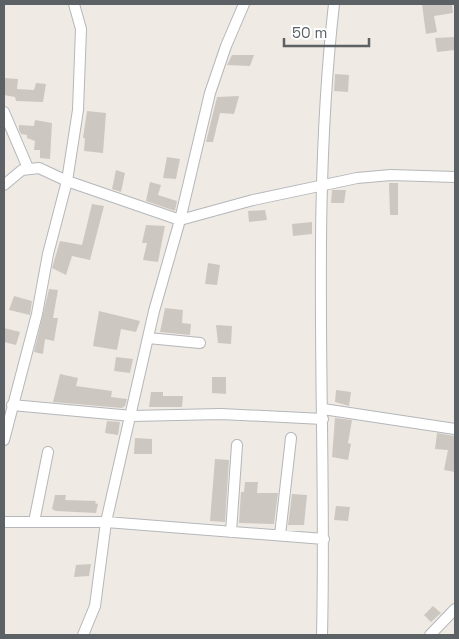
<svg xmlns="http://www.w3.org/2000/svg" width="459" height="639" font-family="'Space Grotesk',sans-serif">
<rect width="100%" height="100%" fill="#efeae3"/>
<path fill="#cdc7c2" d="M 422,4 L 452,4 L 453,13 L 434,16 L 437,32 L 426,34 Z
M 455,37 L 455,50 L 437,52 L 435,38 Z
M 232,55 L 254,55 L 250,66 L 227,65 Z
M 335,74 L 349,75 L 348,92 L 334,91 Z
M 4,78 L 18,79 L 17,89 L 34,90 L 36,83 L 46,84 L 43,102 L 16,101 L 15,97 L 4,95 Z
M 239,96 L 234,114 L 220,113 L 213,142 L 206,142 L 217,97 Z
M 87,111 L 106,113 L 103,153 L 84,151 L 85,138 L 83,138 Z
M 35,120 L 52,123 L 50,159 L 40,158 L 40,150 L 34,150 L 35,141 L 27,138 L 27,135 L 21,134 L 19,130 L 19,125 L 34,126 Z
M 167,157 L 180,159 L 176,179 L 163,178 Z
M 116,170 L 125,173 L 121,192 L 112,189 Z
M 150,182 L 161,185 L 158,195 L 177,201 L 175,211 L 146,201 Z
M 389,183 L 398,183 L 398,215 L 390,215 Z
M 332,190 L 346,190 L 344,203 L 331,203 Z
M 92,204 L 104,206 L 90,260 L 72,256 L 66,275 L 52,268 L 60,241 L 82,245 Z
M 265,210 L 267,220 L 249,222 L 248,211 Z
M 312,222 L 312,234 L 293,236 L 292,224 Z
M 146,225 L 165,226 L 158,262 L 143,260 L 147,243 L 142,243 Z
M 208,263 L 220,265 L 217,285 L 205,284 Z
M 49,289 L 58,290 L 53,318 L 58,318 L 54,341 L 45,339 L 43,354 L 34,352 Z
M 14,296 L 32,301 L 30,315 L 9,310 Z
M 165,308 L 183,310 L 182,323 L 191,324 L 190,335 L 160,332 Z
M 99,311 L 140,321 L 136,332 L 121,329 L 117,350 L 93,346 Z
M 216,325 L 232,326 L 231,344 L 218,343 Z
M 4,328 L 20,332 L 16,345 L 4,342 Z
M 116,357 L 133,359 L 130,373 L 114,371 Z
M 60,374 L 78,378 L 76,386 L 112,391 L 111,397 L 127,399 L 125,406 L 122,408 L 53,402 Z
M 212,377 L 226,377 L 226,394 L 212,393 Z
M 336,390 L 351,392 L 349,406 L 335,402 Z
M 151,392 L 163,392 L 163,396 L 183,396 L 182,407 L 149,407 Z
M 335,418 L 352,420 L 348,443 L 351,444 L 348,460 L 332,457 Z
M 107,421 L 120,422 L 118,435 L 105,433 Z
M 437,433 L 455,436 L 455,472 L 444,470 L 448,450 L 435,449 Z
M 135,438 L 152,439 L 152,454 L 134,454 Z
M 215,459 L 229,460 L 225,522 L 210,521 Z
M 245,482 L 258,482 L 257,493 L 278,493 L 274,524 L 239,523 L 241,492 L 244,492 Z
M 292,494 L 307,495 L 304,525 L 288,525 Z
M 55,495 L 66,495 L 65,500 L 96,501 L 95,503 L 98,504 L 96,513 L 56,511 L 52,509 Z
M 336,506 L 350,507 L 348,521 L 334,520 Z
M 91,564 L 89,576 L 74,577 L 76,565 Z
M 433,606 L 441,613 L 431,622 L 424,615 Z"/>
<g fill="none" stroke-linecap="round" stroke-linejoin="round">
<g stroke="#b4b7bb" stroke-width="12">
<path id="street" d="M 4,112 L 28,168
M 4,185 L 22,170 L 39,168 L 67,181 L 180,220 L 253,200 L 357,178 L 391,175 L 455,177
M 148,338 L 200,343
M 12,405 L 132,416 L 221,414 L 323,419
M 323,409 L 455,429
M 4,440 L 37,314 L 48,254 L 67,181 L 78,110 L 81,29 L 74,4
M 4,522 L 106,522 L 324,539
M 34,522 L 48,452
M 231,532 L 237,445
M 280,535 L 291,438
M 83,635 L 95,606 L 106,522 L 154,311 L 180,220 L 210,93 L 226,46 L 244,4
M 322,635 C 327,425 310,214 334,4
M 430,635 L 455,609"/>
</g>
<use href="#street" stroke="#fff" stroke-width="10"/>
</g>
<rect width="459" height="639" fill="none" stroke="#5b6165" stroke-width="10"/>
<path d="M284 38v8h85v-8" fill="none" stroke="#5b6165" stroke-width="2.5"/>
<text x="292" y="38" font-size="15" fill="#5b6165" stroke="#ffffff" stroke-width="4" paint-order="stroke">50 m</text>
</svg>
